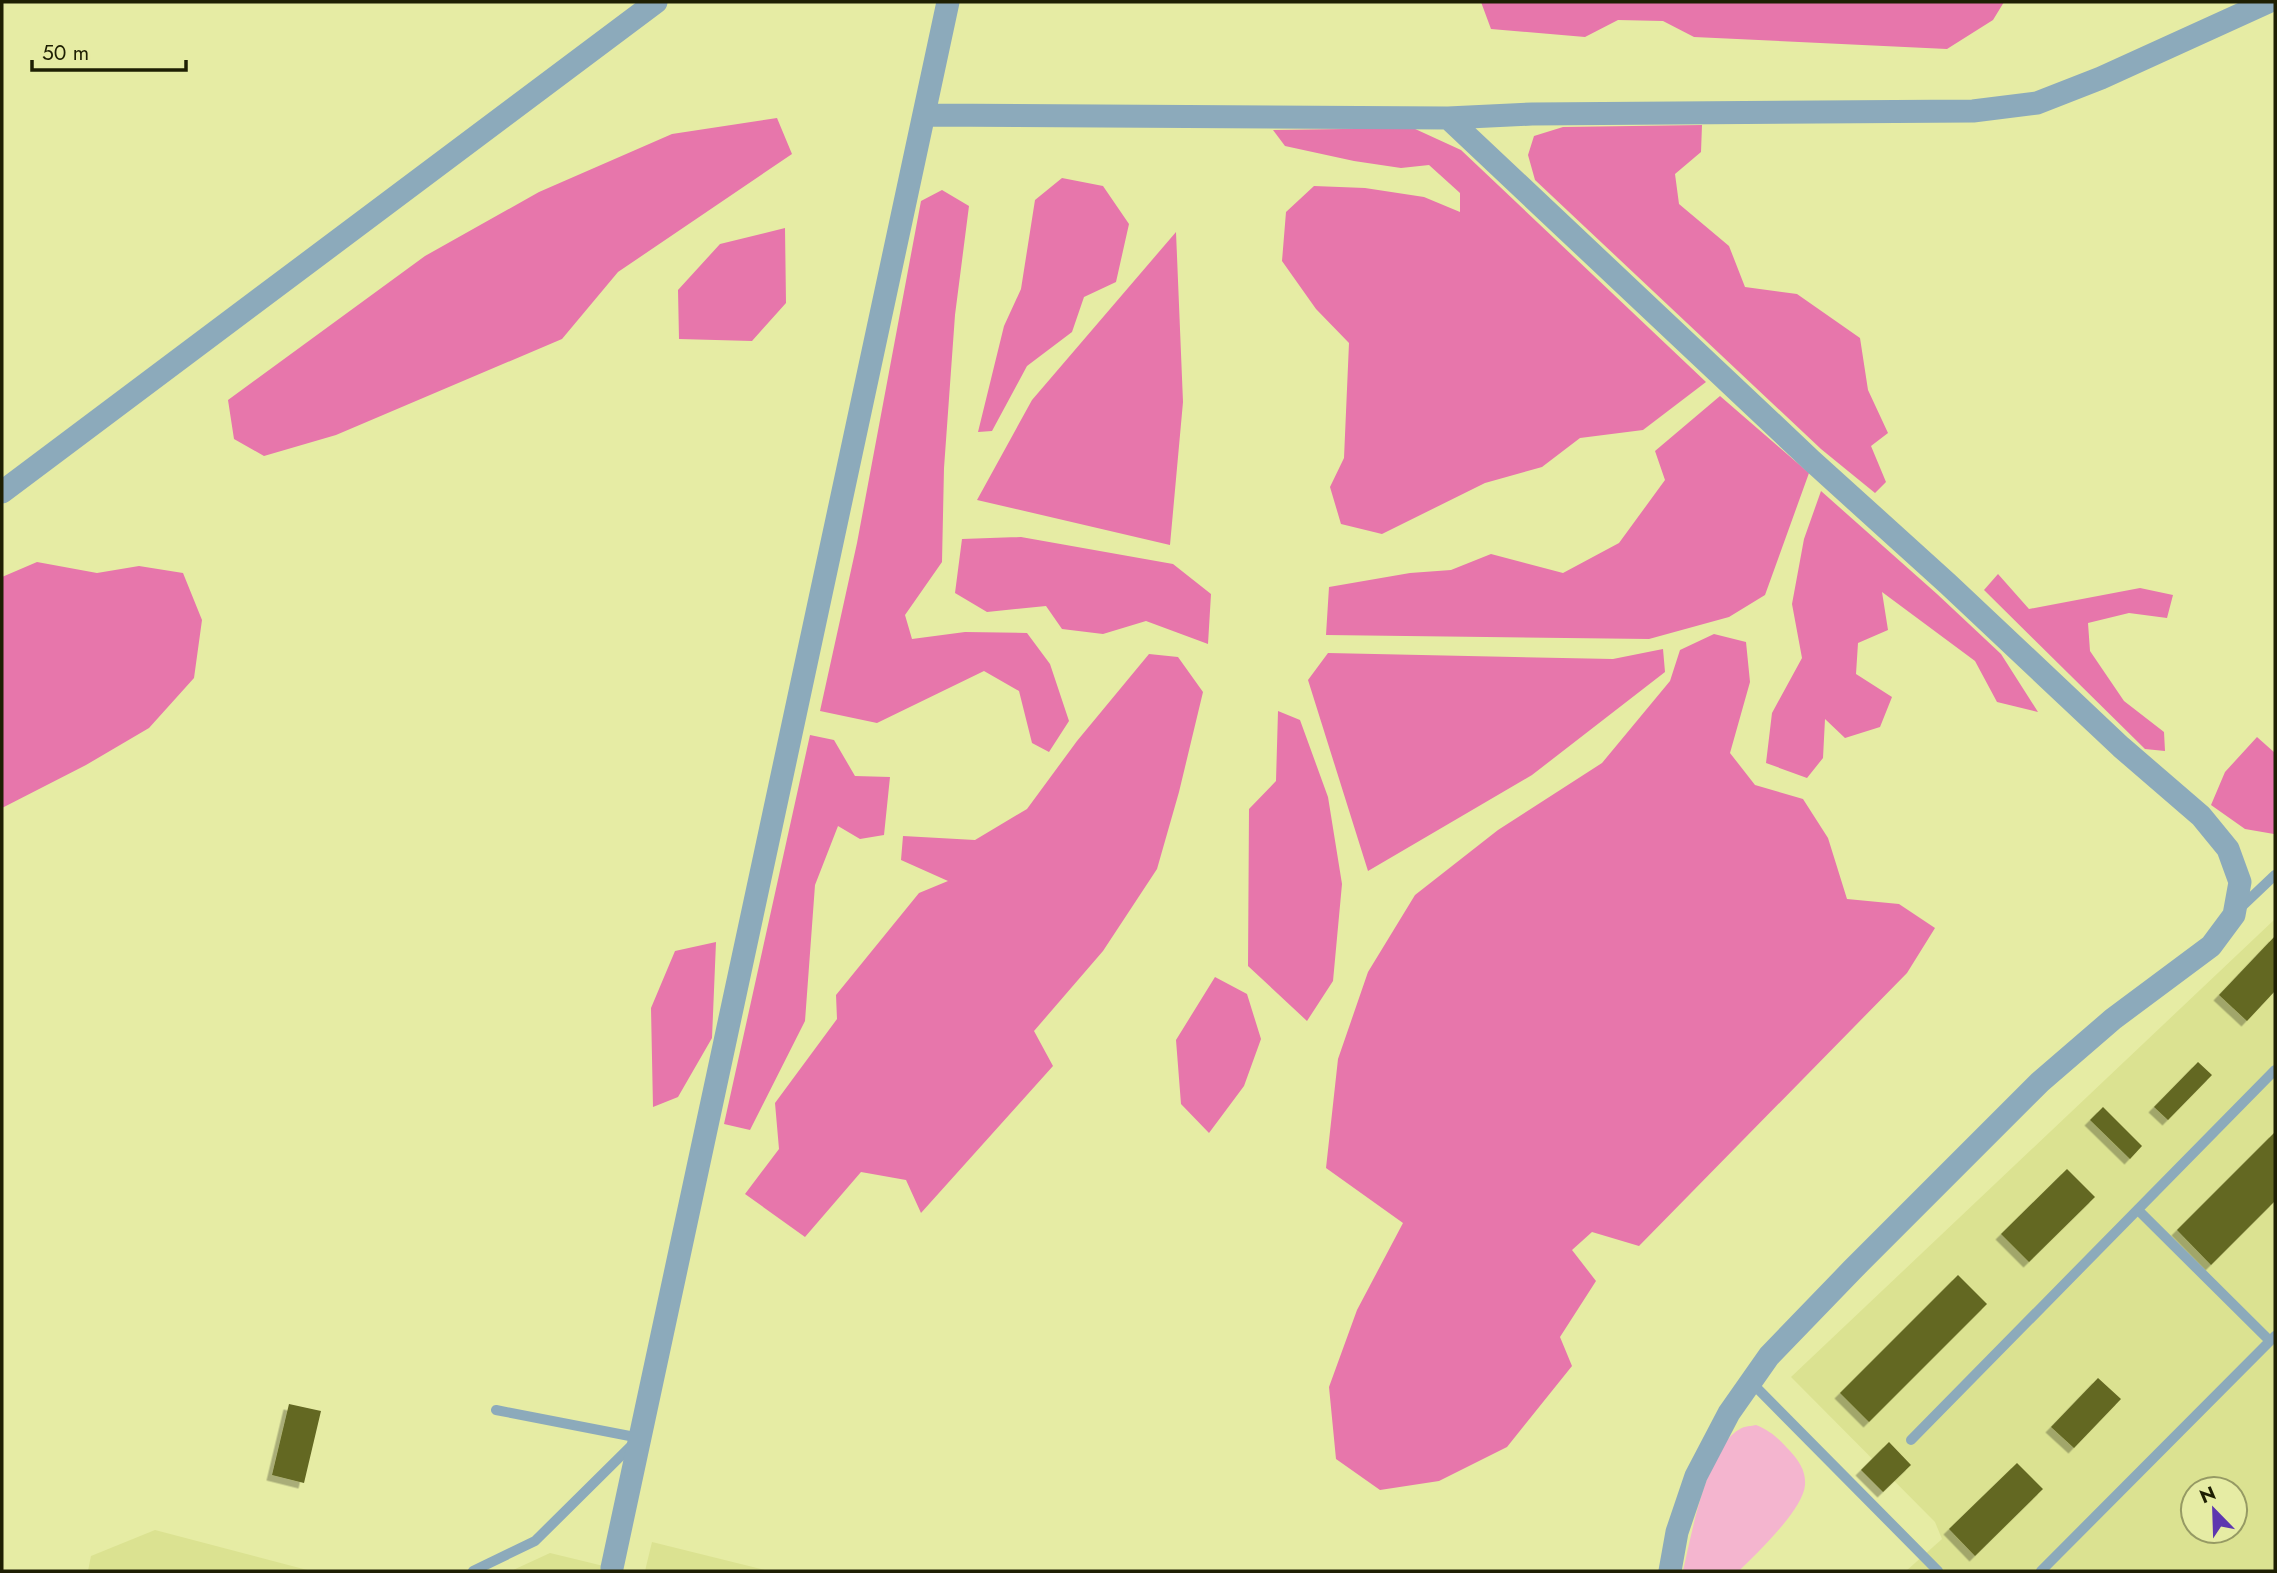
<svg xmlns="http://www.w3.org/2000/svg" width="2277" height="1573" font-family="Jost,sans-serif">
<defs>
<filter id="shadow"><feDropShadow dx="-5.5" dy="5.5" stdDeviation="0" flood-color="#0004"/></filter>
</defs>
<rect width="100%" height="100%" fill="#e6eca4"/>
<path fill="#dbe291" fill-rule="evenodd" d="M 2275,919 L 2275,1571 L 1906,1571 L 1942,1539 L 1935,1522 L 1791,1377 ZM 2193,1489 L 2235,1489 L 2235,1531 L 2193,1531 Z
M 155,1530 L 311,1571 L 88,1571 L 91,1556 Z
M 652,1542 L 769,1571 L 645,1571 Z
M 550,1553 L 583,1561 L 624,1571 L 511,1571 Z"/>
<path fill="#f4b5cf" d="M 1756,1425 C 1771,1431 1779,1439 1790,1451 C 1799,1461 1806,1471 1805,1485 C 1803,1510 1757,1553 1739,1571 L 1683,1571 C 1691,1537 1707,1446 1740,1429 C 1744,1426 1752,1426 1756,1425 Z"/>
<path fill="#e776ab" d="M 1481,2 L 2004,2 L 1993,20 L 1947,49 L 1694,37 L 1663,21 L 1618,20 L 1585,37 L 1491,29 Z
M 777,118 L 792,154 L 618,272 L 562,339 L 336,435 L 264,456 L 234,439 L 228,400 L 425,256 L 539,192 L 672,134 Z
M 1702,125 L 1701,152 L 1675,174 L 1679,204 L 1729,246 L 1745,287 L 1797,294 L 1860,338 L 1868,390 L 1888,433 L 1871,446 L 1886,482 L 1875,493 L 1821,449 L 1535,180 L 1528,155 L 1534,136 L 1563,127 Z
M 1413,128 L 1461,150 L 1706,382 L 1643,430 L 1580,438 L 1542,467 L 1485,483 L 1382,534 L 1341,524 L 1330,487 L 1344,458 L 1349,343 L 1316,309 L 1282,261 L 1286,212 L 1314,186 L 1365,188 L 1424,197 L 1460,212 L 1460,193 L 1429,165 L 1401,168 L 1354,161 L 1285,146 L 1273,130 Z
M 1062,178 L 1103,186 L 1129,224 L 1116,282 L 1084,297 L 1072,332 L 1027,366 L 992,431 L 978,432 L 1004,326 L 1021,289 L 1035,200 Z
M 942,190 L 969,206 L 955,315 L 944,468 L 942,562 L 905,615 L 912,639 L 965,632 L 1027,633 L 1050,664 L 1069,721 L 1049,752 L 1032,743 L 1019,691 L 984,671 L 877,723 L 820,711 L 857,543 L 921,201 Z
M 785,228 L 786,303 L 752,341 L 679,339 L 678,290 L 720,244 Z
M 1176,232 L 1183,402 L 1170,545 L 977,500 L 1032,400 Z
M 1720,396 L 1809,473 L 1765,595 L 1729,617 L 1649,639 L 1326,635 L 1329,587 L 1410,573 L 1451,570 L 1491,554 L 1563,573 L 1619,543 L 1665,480 L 1655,451 Z
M 1821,491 L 1937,594 L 2001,654 L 2038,712 L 1997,702 L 1975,661 L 1882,592 L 1888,630 L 1858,643 L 1856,674 L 1892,697 L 1880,727 L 1845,738 L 1825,719 L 1823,758 L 1807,778 L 1766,763 L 1772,713 L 1802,658 L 1792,604 L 1804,539 Z
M 1021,537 L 1173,564 L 1211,594 L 1208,644 L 1146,621 L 1103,634 L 1062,629 L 1046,606 L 987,612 L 955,593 L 962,539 Z
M 37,562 L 97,573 L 139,566 L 183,573 L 202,620 L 194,678 L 149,728 L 86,765 L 2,808 L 2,577 Z
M 1998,574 L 2029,609 L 2140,588 L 2173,595 L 2167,618 L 2129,613 L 2088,623 L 2090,651 L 2124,701 L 2164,732 L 2165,751 L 2145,749 L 1984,590 Z
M 1714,634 L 1746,642 L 1750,682 L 1730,753 L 1755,785 L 1803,799 L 1828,838 L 1847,899 L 1899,904 L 1935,928 L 1907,973 L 1639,1246 L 1592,1232 L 1572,1250 L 1596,1281 L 1560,1337 L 1572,1366 L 1507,1447 L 1439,1481 L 1380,1490 L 1336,1459 L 1329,1387 L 1357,1310 L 1403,1223 L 1326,1168 L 1338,1059 L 1368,972 L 1415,895 L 1498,830 L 1602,763 L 1670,681 L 1680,650 Z
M 1663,649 L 1665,672 L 1532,775 L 1368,871 L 1308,680 L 1328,653 L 1613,659 Z
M 1149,654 L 1178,657 L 1203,692 L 1179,792 L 1157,869 L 1103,951 L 1034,1031 L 1053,1066 L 921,1213 L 906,1180 L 861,1172 L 805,1237 L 745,1194 L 779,1149 L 775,1103 L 837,1019 L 836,995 L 919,893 L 948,881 L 901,860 L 903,836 L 975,840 L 1027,809 L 1077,741 Z
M 1278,711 L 1300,720 L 1328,797 L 1342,884 L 1333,981 L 1307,1021 L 1248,966 L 1249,809 L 1276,781 Z
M 810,735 L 834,740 L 855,776 L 890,777 L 884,835 L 860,839 L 838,826 L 815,885 L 805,1021 L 750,1130 L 724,1124 Z
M 2257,737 L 2275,753 L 2274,834 L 2245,829 L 2211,805 L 2225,772 Z
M 716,942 L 712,1038 L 678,1097 L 653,1107 L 651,1008 L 675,951 Z
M 1215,977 L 1247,994 L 1261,1039 L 1244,1086 L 1209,1133 L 1181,1104 L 1176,1040 Z"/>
<path fill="#636723" filter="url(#shadow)" d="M 2275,936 L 2275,991 L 2247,1021 L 2219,995 Z
M 2198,1062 L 2212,1075 L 2168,1120 L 2154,1107 Z
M 2103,1107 L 2142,1146 L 2130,1159 L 2090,1120 Z
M 2275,1132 L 2275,1201 L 2211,1265 L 2177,1230 Z
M 2067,1169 L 2095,1197 L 2029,1262 L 2001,1234 Z
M 1958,1275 L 1987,1304 L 1869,1422 L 1840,1393 Z
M 2098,1378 L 2121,1399 L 2074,1448 L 2051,1427 Z
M 289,1404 L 321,1411 L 304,1483 L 272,1475 Z
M 1889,1442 L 1911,1465 L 1883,1492 L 1861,1470 Z
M 2017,1463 L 2043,1489 L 1975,1556 L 1949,1529 Z"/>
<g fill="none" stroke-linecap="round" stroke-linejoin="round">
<path stroke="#8caabb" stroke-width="10" d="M 2238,910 L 2275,875
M 2138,1210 L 2270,1341
M 1751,1382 L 1938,1571
M 496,1410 L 640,1438
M 1911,1440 L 2275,1070
M 473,1571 L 535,1541 L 635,1442
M 2041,1571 L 2275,1336"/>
<path stroke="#8caabb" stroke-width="23" d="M 924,115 L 1448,118 L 1532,114 L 1973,111 L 2037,103 L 2101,78 L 2268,2
M 1448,118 L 1811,460 L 1948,584 L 2121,747 L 2201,816 L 2228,849 L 2240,882 L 2234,915 L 2211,946 L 2113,1019 L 2040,1082 L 1852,1270 L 1769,1356 L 1729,1413 L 1696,1476 L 1677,1532 L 1670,1571
M 2,492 L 656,2
M 612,1568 L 948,2"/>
</g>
<rect width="2277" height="1573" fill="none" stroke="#1e1f03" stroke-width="7"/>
<g transform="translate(2214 1510) rotate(337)"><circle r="33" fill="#e6eca4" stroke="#969a64" stroke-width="2"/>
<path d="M0-5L12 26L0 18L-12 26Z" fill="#5d37af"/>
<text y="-10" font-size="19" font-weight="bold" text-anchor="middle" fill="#1e1f03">N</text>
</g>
<path d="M32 60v10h154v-10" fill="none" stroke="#1e1f03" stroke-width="3.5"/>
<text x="42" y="60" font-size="21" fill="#1e1f03" stroke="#e6eca4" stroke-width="5" paint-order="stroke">50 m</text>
</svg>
